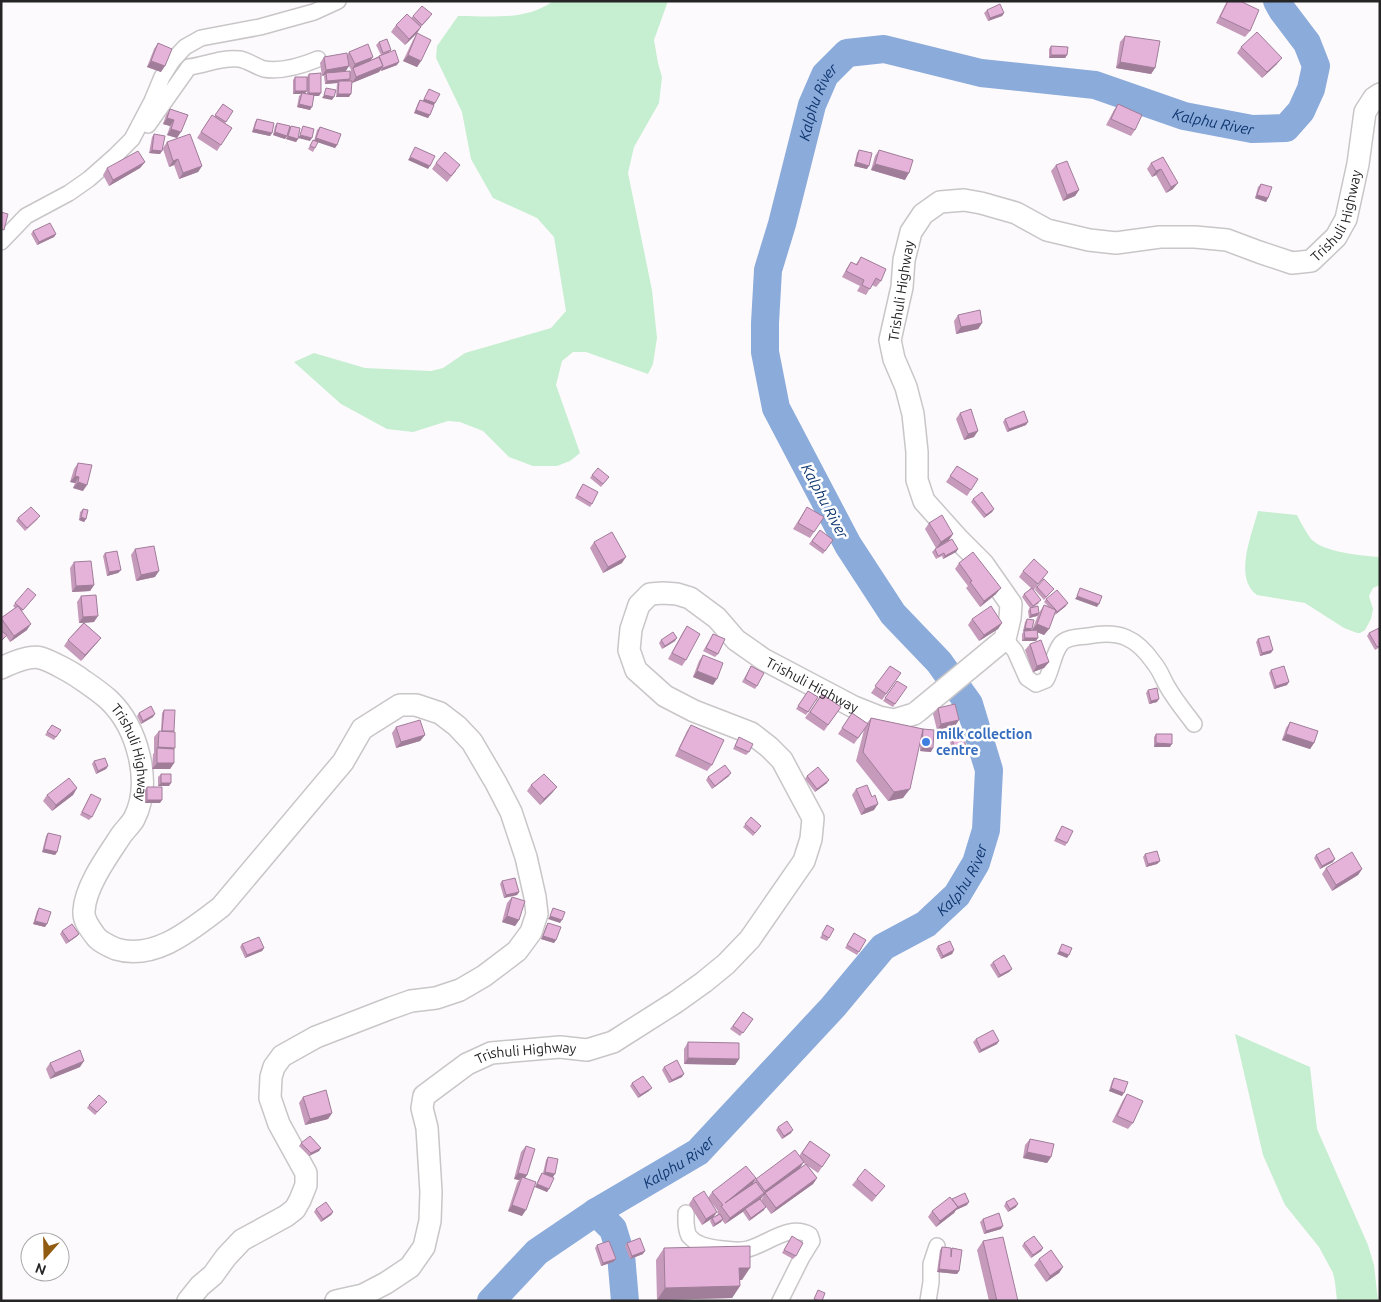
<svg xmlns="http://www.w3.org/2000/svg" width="1381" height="1302" font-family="Ubuntu,sans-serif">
<rect width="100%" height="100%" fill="#fdfafd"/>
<path fill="#c6eed0" d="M 553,1 L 668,1 L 654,40 L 658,63 L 662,77 L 659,103 L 634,147 L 628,173 L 652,290 L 657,338 L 653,364 L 648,374 L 586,352 L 573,352 L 562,361 L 556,385 L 580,453 L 570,461 L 557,466 L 533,466 L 509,457 L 483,431 L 460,422 L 448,421 L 413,432 L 387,429 L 341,404 L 294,362 L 314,353 L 365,368 L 431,371 L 443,368 L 465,353 L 551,328 L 566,311 L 554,237 L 537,218 L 493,198 L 471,159 L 462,112 L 436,58 L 437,46 L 458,16 C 490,16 527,21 553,1 Z
M 1258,511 L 1297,515 C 1301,523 1306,532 1311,539 C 1323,552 1362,556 1380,557 L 1380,585 L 1373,588 L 1369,596 L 1373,609 L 1371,619 L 1365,630 L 1360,633 L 1357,633 L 1344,628 L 1305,603 L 1257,595 C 1233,578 1252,534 1258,511 Z
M 1235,1034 L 1310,1067 L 1317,1129 L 1368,1245 L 1374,1265 L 1378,1301 L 1337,1301 L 1335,1282 L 1333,1273 L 1319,1247 L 1285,1205 L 1263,1155 Z"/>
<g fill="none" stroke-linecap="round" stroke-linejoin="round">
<g stroke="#8babda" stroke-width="28">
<path d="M 596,1212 L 613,1229 L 621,1255 L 625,1301"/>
<path id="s1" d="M 491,1301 L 537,1252 L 596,1212 L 698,1152 L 833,1007 L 883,947 L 926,924 L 957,895 L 976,863 L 986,830 L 989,770 L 969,704 L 939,662 L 893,614 L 848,545 L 776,408 L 765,352 L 765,323 L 768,270 L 782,224 L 812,105 L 825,75 L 847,53 L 884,49 L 981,73 L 1095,85 L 1184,116 L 1252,129 L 1286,128 L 1301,111 L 1311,89 L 1316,66 L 1307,43 L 1282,10 L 1277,1"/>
</g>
<g stroke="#c9c6c8" stroke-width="18">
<path id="street" d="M 148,125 L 189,67 C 205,65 222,57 239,59 C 248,60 256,67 264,69 C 282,72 301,66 318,59
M 1,242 L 26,216 L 69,193 L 89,179 L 115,156 L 132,139 L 152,101 L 162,77 L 172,61 L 185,47 L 201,38 L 260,27 L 285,20 L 314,12 L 338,1
M 1005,639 L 1015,651 L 1027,678 L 1036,684 L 1046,680 C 1052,669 1053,655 1060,645 C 1065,637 1079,637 1088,636 C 1119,630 1136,637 1154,663 C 1160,670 1163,679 1167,686 C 1175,700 1185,712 1194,724
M 686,1213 C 686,1221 685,1228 689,1236 C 691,1238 695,1242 698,1243 C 707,1248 738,1252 748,1249 C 768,1244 789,1223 810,1235 L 812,1241 L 810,1244 L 802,1257 L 780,1301
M 928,1301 L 931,1282 L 931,1264 L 937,1246"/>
</g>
<g stroke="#c9c6c8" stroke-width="24">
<g id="secondary">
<path id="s2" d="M 1,668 C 12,663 29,655 41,658 C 51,661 73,673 81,679 C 91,686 100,692 109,700 C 137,727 153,782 134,819 C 131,824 126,829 122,834 C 109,854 85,886 84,911 C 83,921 91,930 97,938 C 102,943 109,946 116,949 C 155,961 192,929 221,907 L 343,762 L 362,729 L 400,705 L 416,705 L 440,713 L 457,726 L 472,742 L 496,783 L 511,812 L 526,857 L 535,897 L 537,914 L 531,932 L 517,951 L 484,976 L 460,990 L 436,998 L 411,1001 L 391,1008 L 316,1037 L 282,1056 L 274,1067 L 271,1077 L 270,1098 L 279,1124 L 306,1173 L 306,1185 L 300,1200 L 295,1209 L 286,1216 L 242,1240 L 226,1257 L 213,1275 L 200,1286 L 188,1301"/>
<path id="s3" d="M 336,1301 L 363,1295 L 386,1283 L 410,1267 L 424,1247 L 430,1221 L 431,1192 L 427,1128 L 422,1108 L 424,1096 L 467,1064 L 491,1053 L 560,1047 L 587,1050 L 613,1042 L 676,1002 L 704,982 L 726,964 L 750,939 L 804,861 L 811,839 L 813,818 L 782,760 L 769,747 L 751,733 L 694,711 L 665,696 L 636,670 L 629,650 L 631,629 L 639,605 L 650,594 L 663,593 L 677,594 L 690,598 L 717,618 L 736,640 L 763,659 L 854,707 L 879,717 L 894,720 L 914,714 L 918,711 L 1005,639 L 1010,618 L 1011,604 L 983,564 L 958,539 L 924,501 L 917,480 L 917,452 L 913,414 L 906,387 L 894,359 L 890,340 L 902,287 L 904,260 L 911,232 L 923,214 L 940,202 L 964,200 L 981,203 L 1016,213 L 1047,230 L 1089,240 L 1116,243 L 1160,237 L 1195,237 L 1227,240 L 1259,252 L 1292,263 L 1311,261 L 1336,237 L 1346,219 L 1358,164 L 1365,112 L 1374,98 L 1380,94"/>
</g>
</g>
<use href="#street" stroke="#fff" stroke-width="15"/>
<use href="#secondary" stroke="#fff" stroke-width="21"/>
</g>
<path fill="#c59abb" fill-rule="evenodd" d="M 1227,1 L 1240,1 L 1250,31 L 1245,37 L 1216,23 Z
M 987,10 L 1004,13 L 1002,16 L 988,21 L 984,13 Z
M 413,16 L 430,17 L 421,27 L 417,33 L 405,45 L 391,32 L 396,25 L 411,18 Z
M 417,33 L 421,61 L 417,67 L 403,61 L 413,40 Z
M 1125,36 L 1155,68 L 1151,74 L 1116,68 L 1120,42 Z
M 379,42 L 391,50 L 389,52 L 397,65 L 381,71 L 380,70 L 379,72 L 352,83 L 352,81 L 349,97 L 336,97 L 337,83 L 325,84 L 324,76 L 325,75 L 322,76 L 320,63 L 324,57 L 347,55 L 349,52 L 371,60 L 381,55 L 376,45 ZM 349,66 L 351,70 L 350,72 L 345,72 Z
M 158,43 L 161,72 L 147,67 L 154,49 Z
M 1051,46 L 1067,55 L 1065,58 L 1049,58 L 1049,49 Z
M 1241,47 L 1277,64 L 1262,78 L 1237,53 Z
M 309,74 L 319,96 L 314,96 L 310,110 L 297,107 L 299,96 L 301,94 L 293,94 L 293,80 L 295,77 L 307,91 L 305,93 L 307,94 L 307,77 Z
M 429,89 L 435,103 L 428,118 L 414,113 L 418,103 L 420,100 L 423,101 Z
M 223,104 L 233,111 L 225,123 L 232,128 L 217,151 L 197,138 L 208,121 L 214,117 Z
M 1118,104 L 1135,130 L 1131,136 L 1106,125 L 1114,110 Z
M 170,109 L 188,115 L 177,138 L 167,135 L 170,126 L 163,124 L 166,115 Z
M 257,119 L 272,133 L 270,136 L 252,132 L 255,122 Z
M 277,123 L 289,128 L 291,126 L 298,139 L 296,142 L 286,139 L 287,136 L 285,139 L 273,135 L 275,126 Z
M 320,127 L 337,145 L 335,148 L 315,141 L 315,148 L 313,152 L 308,149 L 313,140 L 314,141 L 317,130 Z
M 154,134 L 163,148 L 167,142 L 202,166 L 198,172 L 179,179 L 174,165 L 169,167 L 163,149 L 160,154 L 149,153 L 152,137 Z
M 859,150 L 867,169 L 854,166 L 857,153 Z
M 879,150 L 905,180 L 871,170 L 875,156 Z
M 1163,157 L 1173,189 L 1166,193 L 1156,175 L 1152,177 L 1147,169 L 1151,163 Z
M 145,162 L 140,168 L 109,186 L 103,175 L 107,168 Z
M 436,163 L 456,171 L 447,182 L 432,169 Z
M 1056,165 L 1079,190 L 1075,196 L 1063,201 L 1051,171 Z
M 1261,184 L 1268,198 L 1266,202 L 1255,198 L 1258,187 Z
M 33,231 L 56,234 L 54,237 L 37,245 L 31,234 Z
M 861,257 L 881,281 L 876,287 L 872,285 L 866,295 L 857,291 L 860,286 L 842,277 L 847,268 L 851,262 L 856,264 Z
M 958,315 L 982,323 L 978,329 L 956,334 L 954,321 Z
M 960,413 L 974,437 L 964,440 L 956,419 Z
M 1005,419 L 1026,425 L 1007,432 L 1003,422 Z
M 78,463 L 83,491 L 73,488 L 75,483 L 70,482 L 74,469 Z
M 957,466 L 978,479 L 967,496 L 946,482 Z
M 592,475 L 609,477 L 601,487 L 590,478 Z
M 581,487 L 592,504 L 590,507 L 575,498 Z
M 973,499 L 994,509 L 992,512 L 984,518 L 971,502 Z
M 807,507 L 814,532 L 810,538 L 793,529 Z
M 83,509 L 86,519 L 84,522 L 79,520 L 80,512 Z
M 18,518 L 38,519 L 25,531 L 16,521 Z
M 929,523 L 953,534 L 949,540 L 958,549 L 956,552 L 943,559 L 942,556 L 936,559 L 932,552 L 936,548 L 925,529 Z
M 820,530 L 833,540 L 823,554 L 809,544 Z
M 594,542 L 622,563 L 603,573 L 590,548 Z
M 135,549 L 155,577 L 136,581 L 131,555 Z
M 105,553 L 121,570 L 118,573 L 107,576 L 103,556 Z
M 74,562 L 94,585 L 90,591 L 72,592 L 70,568 Z
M 959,563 L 996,594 L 980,607 L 966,588 L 968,586 L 955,569 Z
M 1023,571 L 1044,578 L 1037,586 L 1054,589 L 1044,600 L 1035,590 L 1036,587 L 1034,590 L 1039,603 L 1034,607 L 1039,613 L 1044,605 L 1048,606 L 1044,602 L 1046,599 L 1066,606 L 1054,615 L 1049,629 L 1044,635 L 1037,632 L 1036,641 L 1022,641 L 1022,634 L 1024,631 L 1026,631 L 1023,631 L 1025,622 L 1027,619 L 1031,631 L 1034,630 L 1032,630 L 1038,615 L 1037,616 L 1029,618 L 1028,611 L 1030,608 L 1022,597 L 1024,594 L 1031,588 L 1019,577 Z
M 81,596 L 94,622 L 84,623 L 101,638 L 96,644 L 81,661 L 64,646 L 68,640 L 83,623 L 79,623 L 77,602 Z
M 34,598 L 22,611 L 27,630 L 10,642 L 6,636 L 1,642 L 1,618 L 15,608 L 13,606 L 15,603 Z
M 972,619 L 1002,623 L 998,629 L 979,641 L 968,625 Z
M 687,626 L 686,660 L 682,666 L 668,659 L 683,632 Z
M 1369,633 L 1380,647 L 1375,650 L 1367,636 Z
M 713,634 L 718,654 L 715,657 L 703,651 Z
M 1258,639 L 1271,653 L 1260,656 L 1256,642 Z
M 661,640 L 675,641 L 662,649 L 659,643 Z
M 1030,644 L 1049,662 L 1044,668 L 1033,672 L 1025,650 Z
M 703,655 L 713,685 L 693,677 L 699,661 Z
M 751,666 L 757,686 L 755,689 L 742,682 Z
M 890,666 L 901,673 L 882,700 L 871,693 Z
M 1271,670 L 1287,685 L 1274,689 L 1269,673 Z
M 897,681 L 895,704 L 893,707 L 883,701 Z
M 1148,690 L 1157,702 L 1149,704 L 1146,693 Z
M 808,691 L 818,697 L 806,715 L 796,709 Z
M 822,694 L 841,707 L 824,731 L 805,718 Z
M 938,708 L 955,726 L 937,730 L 933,714 Z
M 164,710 L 174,731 L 174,763 L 170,769 L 152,769 L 153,754 L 154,753 L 154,737 L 159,731 L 161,731 L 162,713 Z
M 139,713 L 153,717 L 141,724 L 137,716 Z
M 852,713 L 867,723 L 871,718 L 922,729 L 931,752 L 920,751 L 920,742 L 903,798 L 888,801 L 856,761 L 864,730 L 854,744 L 838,734 Z
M 1290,722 L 1314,743 L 1310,749 L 1282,740 L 1286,728 Z
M 52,725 L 61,730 L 54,740 L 45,735 Z
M 691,725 L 712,765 L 707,771 L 675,756 L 687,731 Z
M 396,727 L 425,735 L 420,741 L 396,748 L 392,733 Z
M 1156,734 L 1170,747 L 1154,747 L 1154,737 Z
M 739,737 L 749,752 L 746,755 L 733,749 Z
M 952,738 L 966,749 L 964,752 L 953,754 L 950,742 Z
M 94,761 L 108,766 L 106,769 L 96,774 L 92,764 Z
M 161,774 L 169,786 L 158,786 L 158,777 Z
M 729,776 L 712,789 L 706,780 L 708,777 Z
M 807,776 L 827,783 L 815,792 L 805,779 Z
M 531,785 L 557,787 L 552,793 L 540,805 L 527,791 Z
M 147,787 L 160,803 L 145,803 L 145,790 Z
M 77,788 L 73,795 L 52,811 L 43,801 L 47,795 Z
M 856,789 L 874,810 L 861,815 L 852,795 Z
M 91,794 L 92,817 L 89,820 L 80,815 Z
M 751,817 L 761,826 L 753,836 L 743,827 Z
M 1062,826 L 1067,843 L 1065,846 L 1054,841 Z
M 48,833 L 57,852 L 55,855 L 42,852 L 46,836 Z
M 1145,854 L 1160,861 L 1157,864 L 1146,867 L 1143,857 Z
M 1316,855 L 1333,862 L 1320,869 L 1314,858 Z
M 1326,868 L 1362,869 L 1358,875 L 1332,891 L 1322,874 Z
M 502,881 L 519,892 L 517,895 L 504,898 L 500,884 Z
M 512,897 L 519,920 L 515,926 L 502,922 L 507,903 Z
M 39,908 L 45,927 L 33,924 L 37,911 Z
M 548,923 L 556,940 L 554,943 L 541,939 L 546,926 Z
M 827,925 L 829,938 L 827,941 L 820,938 Z
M 62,931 L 79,934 L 76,937 L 66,944 L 60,934 Z
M 854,933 L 866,940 L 857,955 L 845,948 Z
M 242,944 L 264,948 L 262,951 L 245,958 L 240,947 Z
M 938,946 L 954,950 L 952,954 L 941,959 L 936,949 Z
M 993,962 L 1012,969 L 1009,972 L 998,978 L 990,965 Z
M 743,1012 L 753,1019 L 740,1036 L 730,1029 Z
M 976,1039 L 997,1044 L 979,1053 L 973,1042 Z
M 688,1042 L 739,1059 L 735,1065 L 684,1064 L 684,1049 Z
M 50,1063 L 80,1067 L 50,1079 L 46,1069 Z
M 664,1067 L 682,1077 L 669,1083 L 662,1070 Z
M 1114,1078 L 1122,1096 L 1109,1091 L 1112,1081 Z
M 632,1083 L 649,1091 L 638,1098 L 630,1086 Z
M 1127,1094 L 1133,1123 L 1128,1129 L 1112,1122 L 1123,1100 Z
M 303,1097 L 332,1113 L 328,1119 L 305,1125 L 299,1103 Z
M 89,1105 L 104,1105 L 95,1115 L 87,1108 Z
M 778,1127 L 791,1133 L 782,1139 L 776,1130 Z
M 1030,1139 L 1051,1157 L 1047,1163 L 1023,1158 L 1025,1145 Z
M 810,1141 L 830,1155 L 818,1173 L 808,1166 L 817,1178 L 813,1184 L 771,1214 L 761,1200 L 764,1195 L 760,1199 L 764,1210 L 749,1221 L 743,1212 L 744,1211 L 725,1224 L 722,1220 L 721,1222 L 713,1227 L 710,1221 L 712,1218 L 702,1225 L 689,1204 L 693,1198 L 708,1198 L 712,1192 L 756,1178 L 752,1185 L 756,1179 L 799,1156 ZM 803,1163 L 806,1164 L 800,1168 ZM 708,1198 L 718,1211 L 717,1212 L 718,1214 L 713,1218 Z
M 301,1143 L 321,1148 L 319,1151 L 309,1156 L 299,1146 Z
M 526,1146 L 527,1175 L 525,1178 L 522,1216 L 508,1211 L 517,1183 L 519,1180 L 514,1179 L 521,1152 Z
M 548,1157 L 553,1177 L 547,1192 L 535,1187 L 540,1176 L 542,1173 L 543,1173 L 546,1160 Z
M 857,1179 L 885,1186 L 872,1202 L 852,1185 Z
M 952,1199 L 967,1205 L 956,1210 L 954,1213 L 936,1227 L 928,1217 L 932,1211 Z
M 1006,1202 L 1016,1207 L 1008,1212 L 1004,1206 Z
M 316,1209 L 333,1212 L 331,1215 L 321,1222 L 314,1212 Z
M 983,1219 L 1001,1229 L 984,1234 L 980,1222 Z
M 792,1236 L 796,1256 L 793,1259 L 782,1253 Z
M 983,1241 L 1018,1301 L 989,1301 L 977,1250 Z
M 627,1243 L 643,1254 L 630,1259 L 625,1246 Z
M 1024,1243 L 1043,1248 L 1041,1251 L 1031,1258 L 1022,1246 Z
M 597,1245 L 613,1262 L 601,1266 L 595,1248 Z
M 942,1247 L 951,1250 L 952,1248 L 959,1271 L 957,1274 L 937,1272 L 940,1250 Z
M 664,1248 L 742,1280 L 740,1280 L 740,1286 L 732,1298 L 657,1300 L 656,1260 Z
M 1039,1259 L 1063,1267 L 1059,1273 L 1046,1282 L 1034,1265 Z"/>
<path fill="#a07d99" d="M 1004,13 L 1002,16 L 988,21 L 990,18 Z
M 421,27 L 417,33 L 405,45 L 409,39 Z
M 408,55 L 421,61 L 417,67 L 403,61 Z
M 1051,55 L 1067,55 L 1065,58 L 1049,58 Z
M 373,57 L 369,63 L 353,68 L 351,71 L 355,64 Z
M 1282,58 L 1277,64 L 1262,78 L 1267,72 Z
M 151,61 L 165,66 L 161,72 L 147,67 Z
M 399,62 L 397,65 L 381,71 L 383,68 Z
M 1120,62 L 1155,68 L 1151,74 L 1116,68 Z
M 349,66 L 345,72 L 326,73 L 325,75 L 322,76 L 326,70 Z
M 383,66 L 379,72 L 352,83 L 356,77 Z
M 350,79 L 348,82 L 339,81 L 337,83 L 325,84 L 327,81 Z
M 295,91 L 307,91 L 304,94 L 302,93 L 301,94 L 293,94 Z
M 309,93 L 321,93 L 319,96 L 307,96 Z
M 338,94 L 351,94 L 349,97 L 336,97 Z
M 324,95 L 334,97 L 332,100 L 322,98 Z
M 424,99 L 435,103 L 433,106 L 422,102 Z
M 299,104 L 312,107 L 310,110 L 297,107 Z
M 416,110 L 430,115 L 428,118 L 414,113 Z
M 167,118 L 174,120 L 170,126 L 163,124 Z
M 171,129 L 181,132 L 177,138 L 167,135 Z
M 254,129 L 272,133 L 270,136 L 252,132 Z
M 275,132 L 287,136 L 285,139 L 273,135 Z
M 300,135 L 312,138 L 310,141 L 298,138 Z
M 288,136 L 298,139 L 296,142 L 286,139 Z
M 316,138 L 337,145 L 335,148 L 314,141 Z
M 152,150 L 162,151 L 160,154 L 149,153 Z
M 410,157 L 430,166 L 428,169 L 408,160 Z
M 178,159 L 174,165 L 169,167 L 173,161 Z
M 145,162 L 140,168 L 109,186 L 113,180 Z
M 856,162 L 869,166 L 867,169 L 854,166 Z
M 875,164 L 909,173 L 905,180 L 871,170 Z
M 202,166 L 198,172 L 179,179 L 183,173 Z
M 1161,169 L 1156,175 L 1152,177 L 1156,171 Z
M 1178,183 L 1173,189 L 1166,193 L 1171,187 Z
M 1079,190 L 1075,196 L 1063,201 L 1067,195 Z
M 1257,195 L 1268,198 L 1266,202 L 1255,198 Z
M 56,234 L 54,237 L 37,245 L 39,242 Z
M 982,323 L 978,329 L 956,334 L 961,327 Z
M 1028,422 L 1026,425 L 1007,432 L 1009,429 Z
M 978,431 L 974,437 L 964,440 L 968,434 Z
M 75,476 L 79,477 L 75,483 L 70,482 Z
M 78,482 L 87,485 L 83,491 L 73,488 Z
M 994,509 L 992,512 L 984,518 L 986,515 Z
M 81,517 L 86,519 L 84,522 L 79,520 Z
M 953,534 L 949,540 L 936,548 L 941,542 Z
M 958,549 L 956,552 L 943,559 L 945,556 Z
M 626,557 L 622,563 L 603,573 L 608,567 Z
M 121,570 L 118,573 L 107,576 L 109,572 Z
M 159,571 L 155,577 L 136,581 L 141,575 Z
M 94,585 L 90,591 L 72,592 L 76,586 Z
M 1001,588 L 996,594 L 980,607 L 984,601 Z
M 1077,596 L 1099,604 L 1097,607 L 1075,599 Z
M 1068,603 L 1066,606 L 1055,615 L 1057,612 Z
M 1039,613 L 1037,616 L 1029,618 L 1031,615 Z
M 98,616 L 94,622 L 79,623 L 83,617 Z
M 1002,623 L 998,629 L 979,641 L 984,635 Z
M 31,624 L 27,630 L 10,642 L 14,636 Z
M 1037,624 L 1049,629 L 1044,635 L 1032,630 Z
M 1025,628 L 1032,629 L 1030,632 L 1023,631 Z
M 101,638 L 96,644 L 81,661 L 85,655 Z
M 677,638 L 675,641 L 662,649 L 665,646 Z
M 1025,638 L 1038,638 L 1036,641 L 1022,641 Z
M 1273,650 L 1271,653 L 1260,656 L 1262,653 Z
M 1049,662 L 1044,668 L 1033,672 L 1037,666 Z
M 697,671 L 717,679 L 713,685 L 693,677 Z
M 1289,682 L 1287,685 L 1274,689 L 1276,686 Z
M 1159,699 L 1157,702 L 1149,704 L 1151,701 Z
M 155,714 L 153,717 L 141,724 L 143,721 Z
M 959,720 L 955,726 L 937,730 L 941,724 Z
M 1286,734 L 1314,743 L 1310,749 L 1282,740 Z
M 425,735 L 420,741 L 396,748 L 401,742 Z
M 1156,743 L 1172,744 L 1170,747 L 1154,747 Z
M 158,747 L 175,748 L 170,754 L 157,748 L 154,753 Z
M 922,748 L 933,748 L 931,752 L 920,751 Z
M 966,749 L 964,752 L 953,754 L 955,751 Z
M 157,763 L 174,763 L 170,769 L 152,769 Z
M 108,766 L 106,769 L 96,774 L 98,771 Z
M 731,773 L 729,776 L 712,789 L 715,786 Z
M 829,780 L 827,783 L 815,792 L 817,789 Z
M 161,783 L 171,783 L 169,786 L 158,786 Z
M 557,787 L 552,793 L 540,805 L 544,799 Z
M 77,788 L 73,795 L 52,811 L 56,805 Z
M 910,789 L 903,798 L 888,801 L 894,792 Z
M 147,800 L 162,800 L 160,803 L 145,803 Z
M 878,804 L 874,810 L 861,815 L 865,809 Z
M 44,849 L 57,852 L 55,855 L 42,852 Z
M 1335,859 L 1333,862 L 1320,869 L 1322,866 Z
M 1160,861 L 1157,864 L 1146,867 L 1148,864 Z
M 1362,869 L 1358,875 L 1332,891 L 1336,885 Z
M 519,892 L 517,895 L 504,898 L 506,895 Z
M 507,916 L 519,920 L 515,926 L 502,922 Z
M 550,916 L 562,920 L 560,923 L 548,919 Z
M 35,921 L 47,924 L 45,927 L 33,924 Z
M 79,934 L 76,937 L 66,944 L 69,941 Z
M 543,936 L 556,940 L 554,943 L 541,939 Z
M 264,948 L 262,951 L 245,958 L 247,955 Z
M 954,950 L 952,954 L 941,959 L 943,956 Z
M 1059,951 L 1069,955 L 1067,958 L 1057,954 Z
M 1012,969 L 1009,972 L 998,978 L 1000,975 Z
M 999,1041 L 997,1044 L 979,1053 L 981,1050 Z
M 688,1058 L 739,1059 L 735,1065 L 684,1064 Z
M 84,1061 L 80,1067 L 50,1079 L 55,1073 Z
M 684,1074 L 682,1077 L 669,1083 L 672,1080 Z
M 652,1088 L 649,1091 L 638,1098 L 640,1095 Z
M 1111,1088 L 1124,1093 L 1122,1096 L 1109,1091 Z
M 332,1113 L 328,1119 L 305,1125 L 310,1119 Z
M 793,1130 L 791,1133 L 782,1139 L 784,1136 Z
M 321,1148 L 319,1151 L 309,1156 L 311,1153 Z
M 1027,1152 L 1051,1157 L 1047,1163 L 1023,1158 Z
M 804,1162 L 800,1168 L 763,1196 L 760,1200 L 745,1209 L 744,1211 L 725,1224 L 730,1218 L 763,1195 L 765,1191 Z
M 545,1172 L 555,1174 L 553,1177 L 543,1175 Z
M 518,1173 L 527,1175 L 523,1181 L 522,1177 L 519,1180 L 514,1179 Z
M 756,1178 L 752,1185 L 725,1203 Z
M 817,1178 L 813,1184 L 771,1214 L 776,1208 Z
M 537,1184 L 549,1189 L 547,1192 L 535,1187 Z
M 969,1202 L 967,1205 L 956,1210 L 954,1213 L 936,1227 L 940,1221 L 956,1208 Z
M 1018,1204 L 1016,1207 L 1008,1212 L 1010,1209 Z
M 512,1205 L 526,1210 L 522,1216 L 508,1211 Z
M 766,1207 L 764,1210 L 749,1221 L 751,1218 Z
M 333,1212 L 331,1215 L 321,1222 L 323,1219 Z
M 717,1212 L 713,1218 L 702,1225 L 706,1219 Z
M 723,1219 L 721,1222 L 713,1227 L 715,1224 Z
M 1003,1226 L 1001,1229 L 984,1234 L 986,1231 Z
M 1043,1248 L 1041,1251 L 1031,1258 L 1033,1255 Z
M 645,1251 L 643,1254 L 630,1259 L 632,1256 Z
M 616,1259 L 613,1262 L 601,1266 L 603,1263 Z
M 1063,1267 L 1059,1273 L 1046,1282 L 1050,1276 Z
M 739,1268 L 750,1268 L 742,1280 L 731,1280 Z
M 939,1269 L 959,1271 L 957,1274 L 937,1272 Z
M 740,1286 L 732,1298 L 657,1300 L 665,1288 Z"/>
<path fill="#e5b3da" stroke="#a07d99" d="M 1228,1 L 1240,1 L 1259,10 L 1250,31 L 1220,17 Z
M 1000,4 L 1004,13 L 990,18 L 987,10 Z
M 422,6 L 432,14 L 422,25 L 413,16 Z
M 407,14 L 421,27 L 409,39 L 396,25 Z
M 1257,32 L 1282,58 L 1267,72 L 1241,47 Z
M 417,33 L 431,40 L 421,61 L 408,55 Z
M 1125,36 L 1160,41 L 1155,68 L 1120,62 Z
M 387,39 L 391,50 L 383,53 L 379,42 Z
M 158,43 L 172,49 L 165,66 L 151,61 Z
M 368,44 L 373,57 L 355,64 L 349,52 Z
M 1051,46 L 1068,47 L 1067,55 L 1051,55 Z
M 395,50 L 399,62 L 383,68 L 382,66 L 383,66 L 379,56 Z
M 347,53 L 349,66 L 326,70 L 324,57 Z
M 379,57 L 383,66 L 356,77 L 353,68 Z
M 350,71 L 350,79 L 327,81 L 326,73 Z
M 321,73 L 321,93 L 309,93 L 309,74 Z
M 295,77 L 307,77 L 307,91 L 295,91 Z
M 339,81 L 352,81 L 351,94 L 338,94 Z
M 326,88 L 336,90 L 334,97 L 324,95 Z
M 429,89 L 440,94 L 435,103 L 424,99 Z
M 302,93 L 314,95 L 312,107 L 299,104 Z
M 420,100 L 434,105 L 430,115 L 416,110 Z
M 223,104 L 233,111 L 226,122 L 215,115 Z
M 1118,104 L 1142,115 L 1135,130 L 1111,119 Z
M 170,109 L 188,115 L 181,132 L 171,129 L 174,120 L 167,118 Z
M 212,115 L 232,128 L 221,145 L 201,132 Z
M 257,119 L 274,123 L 272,133 L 254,129 Z
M 277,123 L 290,126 L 287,136 L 275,132 Z
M 291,126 L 300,128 L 298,139 L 288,136 Z
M 303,126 L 314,129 L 312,138 L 300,135 Z
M 320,127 L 341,134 L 337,145 L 316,138 Z
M 154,134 L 165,136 L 162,151 L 152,150 Z
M 190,134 L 202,166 L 183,173 L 178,159 L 173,161 L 167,142 Z
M 313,140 L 318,142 L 315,148 L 310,146 Z
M 415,147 L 435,156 L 430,166 L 410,157 Z
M 859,150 L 872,153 L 869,166 L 856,162 Z
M 879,150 L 913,160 L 909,173 L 875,164 Z
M 138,151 L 145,162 L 113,180 L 107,168 Z
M 445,152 L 460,165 L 451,176 L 436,163 Z
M 1163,157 L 1178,183 L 1171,187 L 1161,169 L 1156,171 L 1151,163 Z
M 1067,161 L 1079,190 L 1067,195 L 1056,165 Z
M 1261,184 L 1272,187 L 1268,198 L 1257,195 Z
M 1,212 L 8,214 L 4,230 L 1,229 Z
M 50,223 L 56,234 L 39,242 L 33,231 Z
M 861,257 L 886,269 L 881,281 L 876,278 L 870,289 L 862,285 L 864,280 L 846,271 L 851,262 L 857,265 Z
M 980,310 L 982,323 L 961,327 L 958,315 Z
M 971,409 L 978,431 L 968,434 L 960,413 Z
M 1024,411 L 1028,422 L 1009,429 L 1005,419 Z
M 78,463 L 92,465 L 87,485 L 78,482 L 79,477 L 75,476 Z
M 957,466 L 978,479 L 971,490 L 950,476 Z
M 598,468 L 609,477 L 603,484 L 592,475 Z
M 583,484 L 598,492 L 592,504 L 577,495 Z
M 982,492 L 994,509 L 986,515 L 973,499 Z
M 31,507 L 40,516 L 27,528 L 18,518 Z
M 807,507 L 824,517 L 814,532 L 798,523 Z
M 83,509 L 88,510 L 86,519 L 81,517 Z
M 942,515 L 953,534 L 941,542 L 929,523 Z
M 820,530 L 833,540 L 825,551 L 812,541 Z
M 612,532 L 626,557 L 608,567 L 594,542 Z
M 952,539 L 958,549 L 945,556 L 944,553 L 938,556 L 935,549 Z
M 154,546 L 159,571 L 141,575 L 135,549 Z
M 117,551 L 121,570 L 109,572 L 105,553 Z
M 973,552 L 1001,588 L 984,601 L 970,582 L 972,581 L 959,563 Z
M 1034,559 L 1048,572 L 1038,584 L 1023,571 Z
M 91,561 L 94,585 L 76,586 L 74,562 Z
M 1044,579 L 1054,589 L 1046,597 L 1037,587 Z
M 28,588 L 36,595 L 23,610 L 15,603 Z
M 1032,588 L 1041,600 L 1033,606 L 1024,594 Z
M 1080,588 L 1102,596 L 1099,604 L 1077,596 Z
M 1057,590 L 1068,603 L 1057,612 L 1056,611 L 1056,610 L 1055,609 L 1046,599 Z
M 96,595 L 98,616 L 83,617 L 81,596 Z
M 1044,605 L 1056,610 L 1049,629 L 1037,624 Z
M 18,606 L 31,624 L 14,636 L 1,618 Z
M 991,606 L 1002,623 L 984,635 L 972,619 Z
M 1038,606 L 1039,613 L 1031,615 L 1030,608 Z
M 1027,619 L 1034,620 L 1032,629 L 1025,628 Z
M 84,623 L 101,638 L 85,655 L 68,640 Z
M 687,626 L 700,634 L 686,660 L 672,653 Z
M 1379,628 L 1380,646 L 1377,647 L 1369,633 Z
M 1037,630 L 1038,638 L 1025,638 L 1024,631 Z
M 1,631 L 7,635 L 1,641 Z
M 673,632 L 677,638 L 665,646 L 661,640 Z
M 713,634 L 725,639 L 718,654 L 706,648 Z
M 1269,636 L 1273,650 L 1262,653 L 1258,639 Z
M 1041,640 L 1049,662 L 1037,666 L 1030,644 Z
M 703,655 L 723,663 L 717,679 L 697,671 Z
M 751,666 L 764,673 L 757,686 L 745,679 Z
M 890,666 L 901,673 L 886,694 L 875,686 Z
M 1284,666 L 1289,682 L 1276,686 L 1271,670 Z
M 897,681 L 907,687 L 895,704 L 885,698 Z
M 1157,688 L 1159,699 L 1151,701 L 1148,690 Z
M 808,691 L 818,697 L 808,712 L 798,706 Z
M 822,694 L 841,707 L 828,725 L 810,712 Z
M 955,704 L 959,720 L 941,724 L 938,708 Z
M 151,706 L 155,714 L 143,721 L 139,713 Z
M 164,710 L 175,710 L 174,731 L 162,731 Z
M 852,713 L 868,724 L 858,738 L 842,728 Z
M 871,718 L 923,729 L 910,789 L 894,792 L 863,752 Z
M 420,720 L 425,735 L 401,742 L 396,727 Z
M 1290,722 L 1318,731 L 1314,743 L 1286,734 Z
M 52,725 L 61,730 L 56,737 L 47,732 Z
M 691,725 L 724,740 L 712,765 L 679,749 Z
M 923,729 L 934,730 L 933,748 L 922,748 Z
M 159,731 L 175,732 L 175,748 L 158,747 Z
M 1156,734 L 1172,734 L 1172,744 L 1156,743 Z
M 964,736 L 966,749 L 955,751 L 952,738 Z
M 739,737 L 753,744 L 749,752 L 735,746 Z
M 157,748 L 174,749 L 174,763 L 157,763 Z
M 105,758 L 108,766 L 98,771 L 94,761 Z
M 725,765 L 731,773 L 715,786 L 708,777 Z
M 818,767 L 829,780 L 817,789 L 807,776 Z
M 161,774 L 171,774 L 171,783 L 161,783 Z
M 544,774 L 557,787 L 544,799 L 531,785 Z
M 69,778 L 77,788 L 56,805 L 47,795 Z
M 867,785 L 872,797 L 875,795 L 878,804 L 865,809 L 856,789 Z
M 147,787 L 162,787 L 162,800 L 147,800 Z
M 91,794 L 101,799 L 92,817 L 82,812 Z
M 751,817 L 761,826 L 755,833 L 745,824 Z
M 1062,826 L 1073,831 L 1067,843 L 1056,838 Z
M 48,833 L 61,836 L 57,852 L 44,849 Z
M 1329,848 L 1335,859 L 1322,866 L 1316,855 Z
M 1157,851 L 1160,861 L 1148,864 L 1145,854 Z
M 1352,852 L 1362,869 L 1336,885 L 1326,868 Z
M 515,878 L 519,892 L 506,895 L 502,881 Z
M 512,897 L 525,901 L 519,920 L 507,916 Z
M 39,908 L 51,912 L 47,924 L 35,921 Z
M 553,908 L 565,912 L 562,920 L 550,916 Z
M 548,923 L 561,927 L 556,940 L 543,936 Z
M 72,924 L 79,934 L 69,941 L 62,931 Z
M 827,925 L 834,929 L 829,938 L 822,934 Z
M 854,933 L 866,940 L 859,952 L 847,945 Z
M 259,937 L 264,948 L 247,955 L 242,944 Z
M 950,941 L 954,950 L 943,956 L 938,946 Z
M 1062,944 L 1072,948 L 1069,955 L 1059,951 Z
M 1004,955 L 1012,969 L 1000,975 L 993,962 Z
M 743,1012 L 753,1019 L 743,1033 L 733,1026 Z
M 993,1030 L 999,1041 L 981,1050 L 976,1039 Z
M 688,1042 L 739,1043 L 739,1059 L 688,1058 Z
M 80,1050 L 84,1061 L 55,1073 L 50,1063 Z
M 677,1060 L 684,1074 L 672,1080 L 664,1067 Z
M 643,1076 L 652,1088 L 640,1095 L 632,1083 Z
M 1114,1078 L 1128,1082 L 1124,1093 L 1111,1088 Z
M 326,1090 L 332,1113 L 310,1119 L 303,1097 Z
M 1127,1094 L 1143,1101 L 1133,1123 L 1117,1116 Z
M 99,1095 L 107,1102 L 97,1112 L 89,1105 Z
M 787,1121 L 793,1130 L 784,1136 L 778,1127 Z
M 310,1136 L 321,1148 L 311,1153 L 301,1143 Z
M 1030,1139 L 1054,1144 L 1051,1157 L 1027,1152 Z
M 810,1141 L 830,1155 L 822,1167 L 802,1153 Z
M 526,1146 L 535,1149 L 527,1175 L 518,1173 Z
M 795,1150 L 804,1162 L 765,1191 L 756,1179 Z
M 548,1157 L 558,1159 L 555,1174 L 545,1172 Z
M 806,1164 L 817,1178 L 776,1208 L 765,1193 Z
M 746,1166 L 756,1178 L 725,1203 L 756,1182 L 764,1193 L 730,1218 L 721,1206 L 723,1205 L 712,1192 Z
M 865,1169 L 885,1186 L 876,1196 L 857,1179 Z
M 542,1173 L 554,1178 L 549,1189 L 537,1184 Z
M 522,1177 L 536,1182 L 526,1210 L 512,1205 Z
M 704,1191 L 717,1212 L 706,1219 L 693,1198 Z
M 965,1193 L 969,1202 L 958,1207 L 952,1199 Z
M 950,1197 L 958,1207 L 940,1221 L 932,1211 Z
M 1014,1198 L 1018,1204 L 1010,1209 L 1006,1202 Z
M 760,1199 L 766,1207 L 751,1218 L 745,1209 Z
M 326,1202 L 333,1212 L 323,1219 L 316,1209 Z
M 999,1213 L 1003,1226 L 986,1231 L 983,1219 Z
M 720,1214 L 723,1219 L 715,1224 L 712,1218 Z
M 792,1236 L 803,1243 L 796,1256 L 784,1250 Z
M 1034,1236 L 1043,1248 L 1033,1255 L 1024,1243 Z
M 1003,1237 L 1018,1301 L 997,1301 L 983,1241 Z
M 640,1238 L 645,1251 L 632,1256 L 627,1243 Z
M 609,1241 L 616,1259 L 603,1263 L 597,1245 Z
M 750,1246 L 750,1268 L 739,1268 L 740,1286 L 665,1288 L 664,1248 Z
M 942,1247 L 951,1248 L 951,1257 L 952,1248 L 962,1250 L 959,1271 L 939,1269 Z
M 1051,1250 L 1063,1267 L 1050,1276 L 1039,1259 Z
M 818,1290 L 825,1293 L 822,1301 L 819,1301 L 814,1299 Z"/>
<circle fill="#3f7fe0" stroke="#fff" stroke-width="2" cx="926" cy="742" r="5"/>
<g text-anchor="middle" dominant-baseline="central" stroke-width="5" stroke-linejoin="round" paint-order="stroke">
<g font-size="14" fill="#262526" stroke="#fff">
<text stroke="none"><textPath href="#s3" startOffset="2444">Trishuli Highway</textPath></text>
<text transform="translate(901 291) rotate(-81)">Trishuli Highway</text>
<text stroke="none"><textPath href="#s3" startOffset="1289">Trishuli Highway</textPath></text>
<text stroke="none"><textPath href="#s2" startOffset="181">Trishuli Highway</textPath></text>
<text stroke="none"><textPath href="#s3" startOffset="374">Trishuli Highway</textPath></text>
</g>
<g font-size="14" font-weight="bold" fill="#366cbe" stroke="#fff" text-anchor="start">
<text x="936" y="734">milk collection<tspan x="936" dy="16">centre</tspan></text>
</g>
<g font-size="15" font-style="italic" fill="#0e366f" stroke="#fff">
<text stroke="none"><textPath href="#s1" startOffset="1495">Kalphu River</textPath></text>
<text stroke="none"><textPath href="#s1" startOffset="1930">Kalphu River</textPath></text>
<text transform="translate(825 501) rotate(62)">Kalphu River</text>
<text stroke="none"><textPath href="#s1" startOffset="640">Kalphu River</textPath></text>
<text stroke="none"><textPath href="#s1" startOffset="235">Kalphu River</textPath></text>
</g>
</g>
<rect width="1381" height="1302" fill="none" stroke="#262526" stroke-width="5"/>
<g transform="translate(45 1257) rotate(200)"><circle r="24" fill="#ffffff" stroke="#a8a8a8"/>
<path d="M0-4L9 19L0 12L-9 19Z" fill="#915b11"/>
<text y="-8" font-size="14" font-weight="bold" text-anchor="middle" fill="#262526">N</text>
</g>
</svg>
